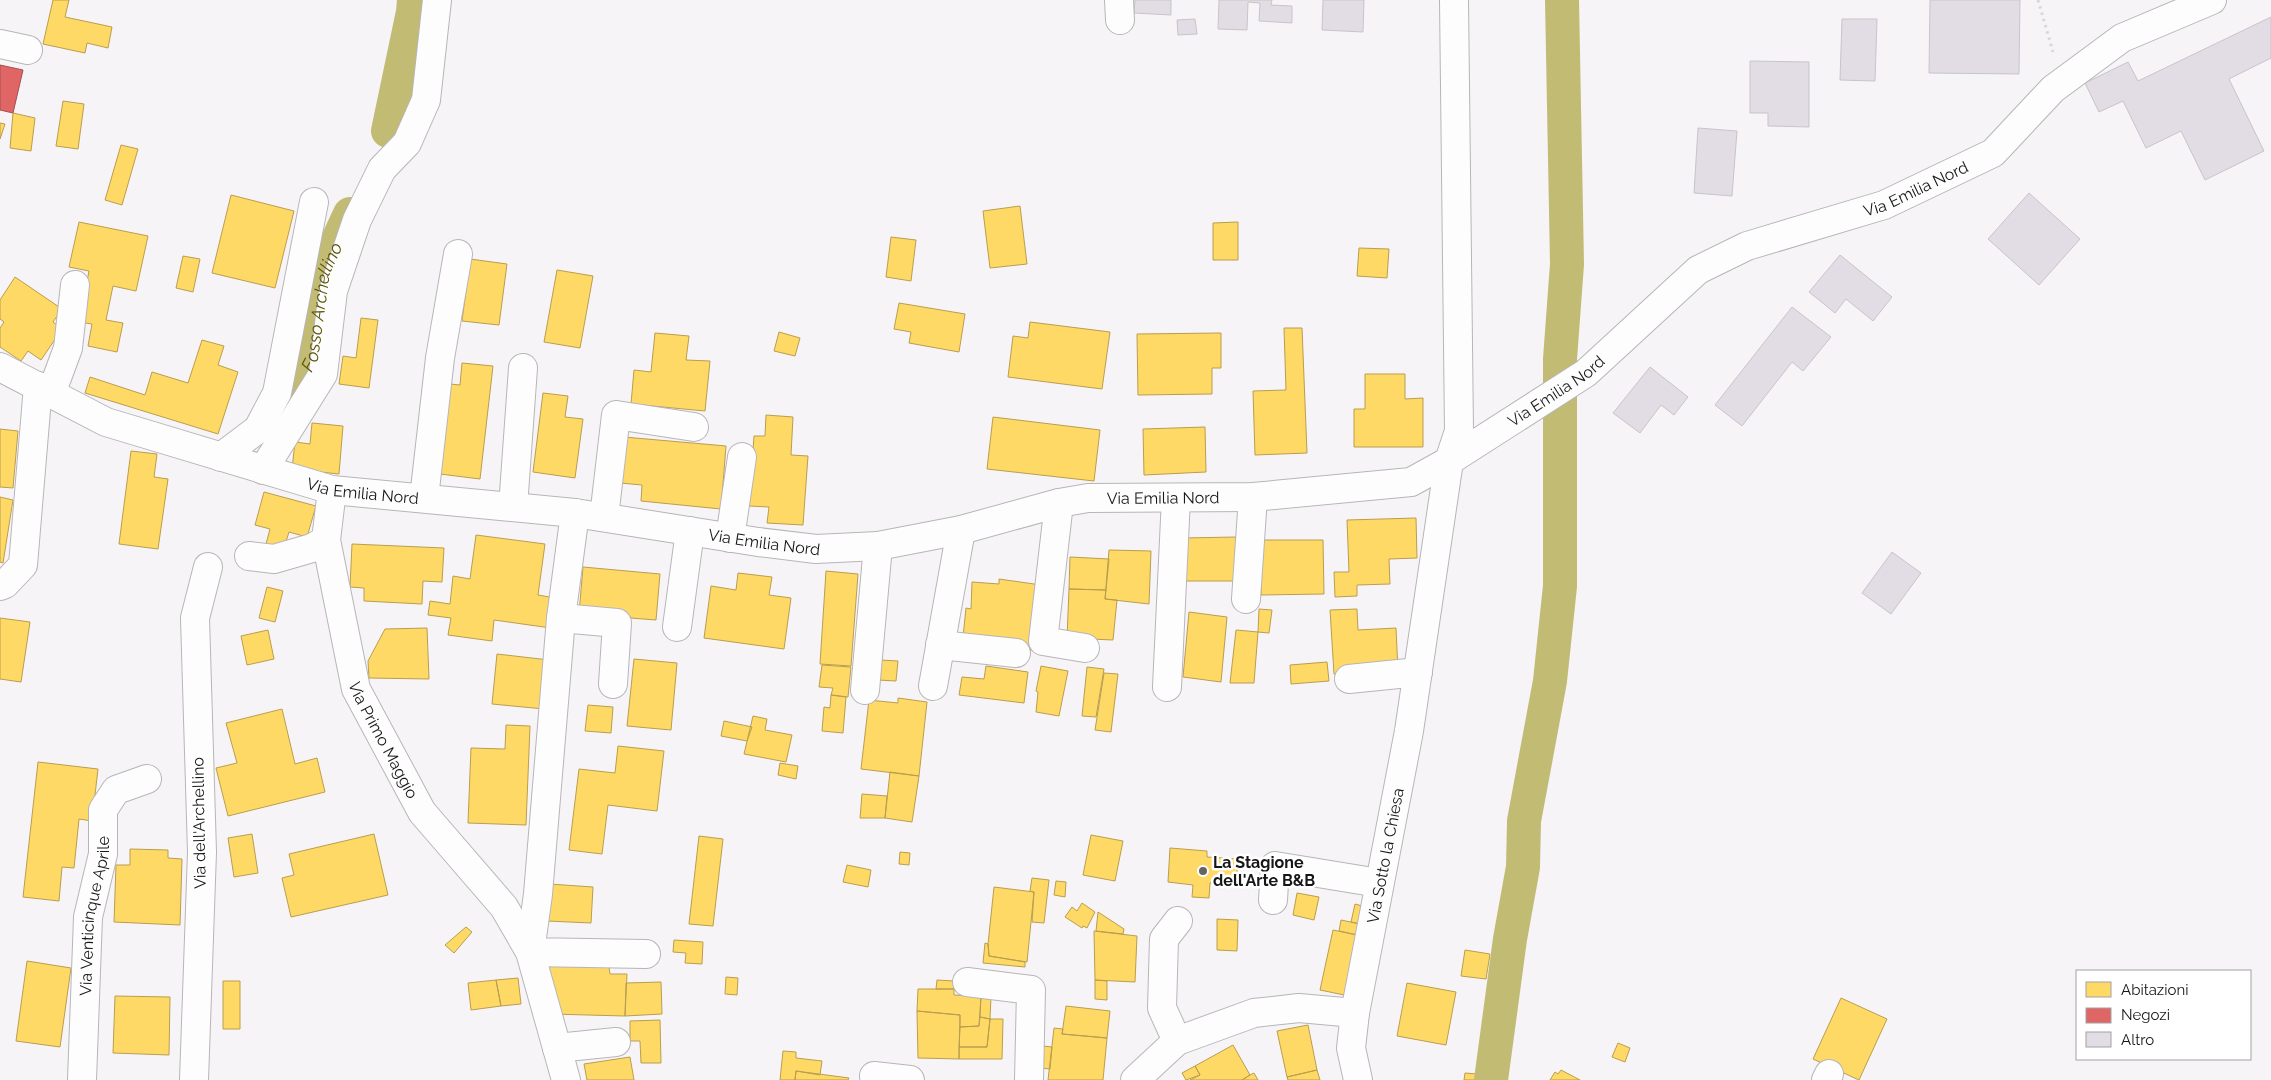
<svg xmlns="http://www.w3.org/2000/svg" width="2271" height="1080" font-family="Raleway,sans-serif">
<rect width="100%" height="100%" fill="#f6f4f7"/>
<path fill="#ffd966" stroke="#b99e4e" d="M 53,0 L 69,0 L 65,17 L 112,27 L 108,48 L 87,43 L 85,53 L 43,44 Z
M 63,101 L 84,104 L 78,149 L 56,146 Z
M 13,113 L 35,118 L 31,151 L 10,148 Z
M 0,123 L 5,124 L 0,139 Z
M 121,145 L 138,149 L 122,205 L 105,200 Z
M 231,195 L 294,211 L 275,288 L 212,273 Z
M 1020,206 L 1027,264 L 990,268 L 983,211 Z
M 79,222 L 148,236 L 136,291 L 113,286 L 106,320 L 123,323 L 117,352 L 88,346 L 92,324 L 79,322 L 89,271 L 69,267 Z
M 1238,222 L 1238,260 L 1213,260 L 1213,223 Z
M 891,237 L 916,240 L 911,281 L 886,277 Z
M 1359,248 L 1389,249 L 1387,278 L 1357,276 Z
M 183,256 L 200,259 L 193,292 L 176,288 Z
M 470,259 L 507,264 L 499,325 L 462,321 Z
M 557,270 L 593,276 L 580,348 L 544,342 Z
M 15,277 L 62,309 L 53,322 L 62,329 L 41,360 L 28,351 L 21,361 L 0,347 L 0,328 L 4,322 L 0,319 L 0,300 Z
M 899,303 L 965,314 L 959,352 L 909,343 L 911,332 L 894,329 Z
M 361,318 L 378,320 L 369,388 L 339,384 L 343,356 L 356,358 Z
M 1030,322 L 1110,332 L 1102,389 L 1008,377 L 1013,336 L 1028,338 Z
M 1284,328 L 1302,328 L 1307,453 L 1255,455 L 1253,391 L 1286,390 Z
M 779,332 L 800,338 L 795,356 L 774,351 Z
M 655,333 L 689,336 L 686,360 L 710,361 L 705,411 L 631,404 L 634,370 L 651,372 Z
M 1221,333 L 1221,368 L 1212,368 L 1212,394 L 1138,395 L 1137,334 Z
M 202,340 L 224,346 L 218,365 L 238,372 L 218,434 L 85,393 L 90,377 L 145,395 L 152,372 L 188,383 Z
M 462,363 L 493,366 L 480,479 L 440,474 L 450,384 L 460,385 Z
M 1365,374 L 1405,374 L 1405,399 L 1423,398 L 1423,447 L 1354,447 L 1354,409 L 1365,409 Z
M 543,393 L 568,396 L 565,417 L 583,419 L 575,478 L 533,472 Z
M 766,415 L 793,417 L 791,455 L 808,456 L 803,525 L 767,523 L 769,507 L 749,506 L 754,436 L 765,436 Z
M 993,417 L 1100,430 L 1094,481 L 987,469 Z
M 312,423 L 343,426 L 339,474 L 292,469 L 295,442 L 310,444 Z
M 1205,427 L 1206,472 L 1144,475 L 1143,429 Z
M 0,429 L 18,431 L 13,488 L 0,487 Z
M 624,437 L 726,446 L 721,509 L 641,501 L 642,485 L 620,483 Z
M 131,451 L 157,454 L 154,477 L 168,479 L 158,549 L 119,544 Z
M 264,492 L 316,506 L 307,537 L 289,532 L 284,548 L 266,544 L 270,529 L 255,525 Z
M 0,497 L 13,500 L 3,563 L 0,562 Z
M 1416,518 L 1417,558 L 1389,559 L 1390,584 L 1357,585 L 1357,596 L 1335,597 L 1334,572 L 1349,572 L 1347,520 Z
M 476,535 L 545,544 L 538,595 L 555,598 L 551,628 L 494,620 L 492,641 L 448,635 L 451,618 L 428,615 L 430,601 L 450,604 L 453,576 L 470,579 Z
M 1236,537 L 1236,581 L 1183,581 L 1183,538 Z
M 1261,540 L 1323,540 L 1324,594 L 1261,595 Z
M 352,544 L 444,548 L 442,582 L 423,581 L 422,604 L 364,601 L 364,588 L 350,587 Z
M 1109,550 L 1151,551 L 1149,604 L 1105,599 Z
M 1070,557 L 1109,559 L 1106,590 L 1069,589 Z
M 583,567 L 660,574 L 656,620 L 579,614 Z
M 826,571 L 858,574 L 851,666 L 820,664 Z
M 738,573 L 772,577 L 769,595 L 791,598 L 784,649 L 704,638 L 711,586 L 736,590 Z
M 999,579 L 1041,585 L 1033,650 L 995,646 L 963,637 L 966,608 L 971,609 L 972,582 L 999,584 Z
M 267,587 L 283,591 L 275,622 L 259,618 Z
M 1069,589 L 1106,590 L 1105,599 L 1117,600 L 1113,640 L 1067,638 Z
M 1259,609 L 1272,610 L 1269,633 L 1258,632 Z
M 1357,609 L 1358,630 L 1396,628 L 1398,671 L 1334,674 L 1330,610 Z
M 1189,612 L 1227,617 L 1221,682 L 1183,677 Z
M 0,618 L 30,622 L 21,682 L 0,679 Z
M 427,628 L 429,679 L 369,678 L 368,661 L 385,629 Z
M 268,630 L 274,659 L 247,665 L 241,636 Z
M 1236,630 L 1258,632 L 1254,683 L 1230,683 Z
M 497,654 L 549,660 L 544,709 L 492,704 Z
M 634,659 L 677,663 L 671,730 L 627,726 Z
M 880,660 L 898,661 L 896,681 L 878,680 Z
M 1327,662 L 1329,681 L 1291,684 L 1290,665 Z
M 822,665 L 851,667 L 848,697 L 831,695 L 833,688 L 819,687 Z
M 986,666 L 1028,672 L 1024,703 L 959,695 L 962,677 L 984,679 Z
M 1041,666 L 1068,671 L 1059,716 L 1036,712 L 1038,692 L 1036,691 Z
M 1087,667 L 1104,669 L 1096,717 L 1082,716 Z
M 1104,673 L 1118,674 L 1111,732 L 1095,730 Z
M 831,695 L 846,697 L 843,733 L 822,731 L 824,707 L 830,708 Z
M 898,698 L 927,702 L 919,776 L 861,769 L 869,700 L 898,703 Z
M 588,705 L 613,707 L 611,733 L 585,731 Z
M 282,709 L 295,764 L 317,758 L 325,792 L 228,816 L 216,768 L 237,763 L 226,723 Z
M 753,716 L 767,719 L 765,730 L 792,735 L 786,762 L 744,754 Z
M 724,721 L 752,727 L 747,741 L 721,736 Z
M 506,725 L 530,726 L 526,825 L 468,823 L 471,748 L 505,749 Z
M 618,746 L 664,751 L 657,811 L 608,805 L 602,854 L 569,850 L 579,769 L 615,773 Z
M 38,762 L 98,769 L 92,821 L 79,819 L 74,868 L 62,867 L 59,901 L 23,897 Z
M 780,763 L 798,766 L 796,779 L 778,775 Z
M 890,772 L 919,776 L 912,822 L 885,818 Z
M 862,794 L 887,796 L 885,818 L 860,818 Z
M 252,834 L 258,873 L 234,877 L 228,838 Z
M 374,834 L 388,895 L 291,917 L 282,878 L 294,875 L 289,854 Z
M 1091,835 L 1123,841 L 1115,881 L 1083,875 Z
M 699,836 L 723,839 L 713,926 L 689,924 Z
M 1170,848 L 1207,851 L 1207,857 L 1238,859 L 1236,884 L 1210,883 L 1209,898 L 1192,897 L 1193,885 L 1168,882 Z
M 130,849 L 168,850 L 168,858 L 182,859 L 180,925 L 114,922 L 116,865 L 130,865 Z
M 900,852 L 910,853 L 909,865 L 899,864 Z
M 847,865 L 871,870 L 868,887 L 843,882 Z
M 1032,878 L 1049,880 L 1044,923 L 1032,922 L 1034,892 L 1030,891 Z
M 1056,881 L 1066,882 L 1065,897 L 1054,895 Z
M 549,884 L 593,887 L 591,923 L 547,921 Z
M 994,887 L 1034,892 L 1027,962 L 989,956 L 988,944 Z
M 1297,893 L 1319,897 L 1314,920 L 1293,915 Z
M 1082,903 L 1095,912 L 1087,928 L 1083,926 L 1082,928 L 1065,917 L 1072,907 L 1077,911 Z
M 1355,904 L 1369,908 L 1365,925 L 1351,922 Z
M 1098,912 L 1124,929 L 1123,934 L 1096,931 Z
M 1217,919 L 1238,920 L 1237,951 L 1217,950 Z
M 1341,920 L 1365,925 L 1362,936 L 1339,931 Z
M 466,927 L 472,932 L 454,953 L 445,945 Z
M 1333,930 L 1362,936 L 1349,996 L 1320,990 Z
M 1094,931 L 1137,936 L 1135,982 L 1095,980 Z
M 674,940 L 703,942 L 702,964 L 685,963 L 686,953 L 673,952 Z
M 985,943 L 988,944 L 989,956 L 1025,962 L 1025,967 L 983,963 Z
M 1465,950 L 1490,954 L 1486,979 L 1461,976 Z
M 27,961 L 71,968 L 60,1047 L 16,1041 Z
M 546,966 L 609,967 L 610,974 L 627,974 L 625,1016 L 550,1014 Z
M 726,977 L 738,978 L 737,995 L 725,994 Z
M 518,978 L 521,1004 L 501,1006 L 496,980 Z
M 496,980 L 501,1006 L 471,1010 L 468,983 Z
M 937,980 L 954,981 L 954,989 L 936,989 Z
M 1095,980 L 1107,981 L 1107,1000 L 1095,999 Z
M 223,981 L 240,981 L 240,1029 L 223,1029 Z
M 661,982 L 662,1014 L 625,1016 L 626,983 Z
M 1407,983 L 1456,992 L 1446,1045 L 1397,1036 Z
M 918,989 L 954,989 L 954,995 L 981,996 L 979,1026 L 960,1027 L 960,1015 L 917,1011 Z
M 115,996 L 170,997 L 169,1055 L 113,1053 Z
M 981,996 L 991,996 L 990,1019 L 980,1017 Z
M 1841,998 L 1887,1019 L 1859,1080 L 1813,1059 Z
M 1066,1006 L 1110,1011 L 1107,1038 L 1062,1034 Z
M 917,1011 L 960,1015 L 959,1059 L 918,1058 Z
M 980,1017 L 990,1019 L 987,1047 L 959,1047 L 960,1027 L 979,1026 Z
M 990,1019 L 1003,1019 L 1002,1059 L 959,1059 L 959,1047 L 987,1047 Z
M 660,1020 L 661,1063 L 641,1063 L 640,1041 L 630,1041 L 630,1021 Z
M 1308,1025 L 1317,1070 L 1287,1077 L 1277,1031 Z
M 1054,1028 L 1063,1029 L 1062,1034 L 1107,1038 L 1103,1080 L 1048,1080 Z
M 1618,1043 L 1630,1048 L 1625,1062 L 1612,1057 Z
M 1233,1045 L 1250,1075 L 1242,1080 L 1190,1080 L 1200,1075 L 1195,1066 Z
M 1043,1046 L 1052,1047 L 1050,1069 L 1040,1068 Z
M 783,1051 L 796,1052 L 796,1058 L 822,1061 L 820,1075 L 796,1071 L 795,1080 L 780,1080 Z
M 630,1057 L 634,1080 L 587,1080 L 584,1064 Z
M 1195,1066 L 1200,1075 L 1186,1080 L 1182,1073 Z
M 1317,1070 L 1320,1080 L 1288,1080 L 1287,1077 Z
M 1561,1070 L 1580,1080 L 1550,1080 L 1555,1072 L 1558,1074 Z
M 796,1071 L 849,1078 L 848,1080 L 795,1080 Z
M 1254,1073 L 1258,1080 L 1242,1080 L 1250,1075 Z
M 1465,1073 L 1477,1074 L 1477,1080 L 1464,1080 Z"/>
<path fill="#e06666" stroke="#a44e4e" d="M 0,65 L 23,70 L 13,113 L 0,110 Z"/>
<g fill="none" stroke-linecap="round" stroke-linejoin="round">
<g stroke="#c2bb74" stroke-width="34">
<path d="M 388,131 L 413,12 L 414,0"/>
<path id="s1" d="M 281,417 L 311,359 L 323,272 L 350,214"/>
<path d="M 1491,1080 L 1510,939 L 1523,867 L 1524,821 L 1550,681 L 1560,586 L 1560,359 L 1567,264 L 1562,0"/>
</g>
</g>
<path fill="#e2dce5" stroke="#c7c5c8" d="M 1135,0 L 1171,0 L 1171,15 L 1134,13 Z
M 1219,0 L 1272,0 L 1271,5 L 1292,6 L 1292,23 L 1259,21 L 1260,3 L 1248,2 L 1247,30 L 1218,29 Z
M 1323,0 L 1364,0 L 1363,32 L 1322,30 Z
M 1930,0 L 2020,0 L 2019,74 L 1929,73 Z
M 2271,17 L 2271,58 L 2229,79 L 2264,151 L 2205,180 L 2181,131 L 2146,148 L 2123,101 L 2099,112 L 2085,83 L 2128,62 L 2138,81 Z
M 1195,19 L 1197,34 L 1178,35 L 1177,20 Z
M 1842,19 L 1877,19 L 1875,81 L 1840,80 Z
M 1750,61 L 1809,62 L 1809,127 L 1768,126 L 1768,113 L 1750,113 Z
M 1698,128 L 1737,131 L 1732,196 L 1694,193 Z
M 2029,193 L 2080,239 L 2039,285 L 1988,239 Z
M 1840,255 L 1892,297 L 1873,321 L 1846,299 L 1835,313 L 1809,292 Z
M 1792,307 L 1831,337 L 1803,371 L 1792,362 L 1742,426 L 1715,405 Z
M 1650,367 L 1688,397 L 1674,415 L 1661,405 L 1640,433 L 1613,413 Z
M 1892,552 L 1921,573 L 1891,614 L 1862,593 Z"/>
<g fill="none" stroke-linecap="round" stroke-linejoin="round">
<g stroke="#b7b5b8" stroke-width="30">
<g id="minor">
<path d="M 1119,0 L 1120,20"/>
<path d="M 0,44 L 28,50"/>
<path id="s2" d="M 0,367 L 106,422 L 332,490 L 575,513 L 758,542 L 816,549 L 878,546 L 961,530 L 1059,503 L 1088,498 L 1253,497 L 1411,482 L 1449,461 L 1586,373 L 1698,270 L 1747,246 L 1884,205 L 1993,153 L 2053,89 L 2122,38 L 2212,0"/>
<path d="M 51,394 L 68,348 L 75,285"/>
<path d="M 221,457 L 258,429 L 277,393 L 314,202"/>
<path d="M 263,470 L 323,374 L 333,291 L 357,220 L 382,169 L 407,143 L 426,100 L 437,0"/>
<path id="s3" d="M 332,490 L 326,540 L 356,689 L 422,812 L 504,907 L 530,952 L 566,1080"/>
<path d="M 424,498 L 440,358 L 458,254"/>
<path d="M 1059,503 L 1043,641 L 1085,648"/>
<path d="M 513,507 L 523,368"/>
<path d="M 575,513 L 561,618 L 538,894 L 530,952 L 646,954"/>
<path d="M 604,517 L 616,415 L 694,427"/>
<path d="M 730,538 L 742,457"/>
<path d="M 249,556 L 274,559 L 312,548 L 326,540"/>
<path d="M 0,586 L 5,584 L 23,565 L 38,386"/>
<path d="M 1246,599 L 1253,497"/>
<path d="M 561,618 L 617,623 L 613,684"/>
<path d="M 677,627 L 690,531"/>
<path d="M 940,645 L 1016,653"/>
<path d="M 1349,679 L 1418,672"/>
<path d="M 933,686 L 961,530"/>
<path d="M 1167,687 L 1176,498"/>
<path d="M 865,690 L 878,546"/>
<path d="M 1273,900 L 1275,866 L 1379,883"/>
<path d="M 967,982 L 1031,990 L 1029,1080"/>
<path d="M 1355,1013 L 1351,1048 L 1358,1080"/>
<path d="M 1177,1041 L 1162,1008 L 1164,939 L 1178,921"/>
<path d="M 557,1048 L 616,1042"/>
<path d="M 874,1076 L 910,1080"/>
<path id="s4" d="M 82,1080 L 88,917 L 103,854 L 103,810 L 116,790 L 147,779"/>
<path d="M 194,1080 L 202,852 L 195,618 L 208,567"/>
<path id="s5" d="M 1135,1080 L 1177,1041 L 1254,1013 L 1299,1008 L 1355,1013 L 1409,731 L 1449,461 L 1459,431 L 1454,0"/>
<path d="M 1826,1080 L 1829,1074"/>
</g>
</g>
<path stroke="#d8d7d8" stroke-width="3" stroke-dasharray="2.5 4" stroke-linecap="butt" d="M 2038,0 L 2053,52"/>
<use href="#minor" stroke="#fefdfe" stroke-width="28"/>
</g>
<circle fill="#656465" stroke="#fff" stroke-width="2" cx="1203" cy="871" r="5"/>
<g text-anchor="middle" dominant-baseline="central" stroke-width="5" stroke-linejoin="round" paint-order="stroke">
<g font-size="16" fill="#171617" stroke="#fff">
<text stroke="none"><textPath href="#s2" startOffset="2036">Via Emilia Nord</textPath></text>
<text stroke="none"><textPath href="#s2" startOffset="1616">Via Emilia Nord</textPath></text>
<text stroke="none"><textPath href="#s2" startOffset="386">Via Emilia Nord</textPath></text>
<text stroke="none"><textPath href="#s2" startOffset="1196">Via Emilia Nord</textPath></text>
<text stroke="none"><textPath href="#s2" startOffset="791">Via Emilia Nord</textPath></text>
<text stroke="none"><textPath href="#s3" startOffset="260">Via Primo Maggio</textPath></text>
<text transform="translate(199 823) rotate(-91)">Via dell'Archellino</text>
<text stroke="none"><textPath href="#s5" startOffset="401">Via Sotto la Chiesa</textPath></text>
<text stroke="none"><textPath href="#s4" startOffset="165">Via Venticinque Aprile</textPath></text>
</g>
<g font-size="16" font-weight="bold" fill="#171617" stroke="#fff" text-anchor="start">
<text x="1213" y="862">La Stagione<tspan x="1213" dy="18">dell'Arte B&amp;B</tspan></text>
</g>
<g font-size="18" font-style="italic" fill="#5b5504" stroke="#fff">
<text stroke="none"><textPath href="#s1" startOffset="119">Fosso Archellino</textPath></text>
</g>
</g>
<rect x="2076" y="970" width="175" height="90" fill="#ffffff" stroke="#a2a2a2"/>
<rect x="2086" y="982" width="25" height="15" fill="#ffd966" stroke="#a2a2a2"/>
<text x="2121" y="995" font-size="15" fill="#171617">Abitazioni</text>
<rect x="2086" y="1008" width="25" height="15" fill="#e06666" stroke="#a2a2a2"/>
<text x="2121" y="1020" font-size="15" fill="#171617">Negozi</text>
<rect x="2086" y="1032" width="25" height="15" fill="#e2dce5" stroke="#a2a2a2"/>
<text x="2121" y="1045" font-size="15" fill="#171617">Altro</text>
</svg>
